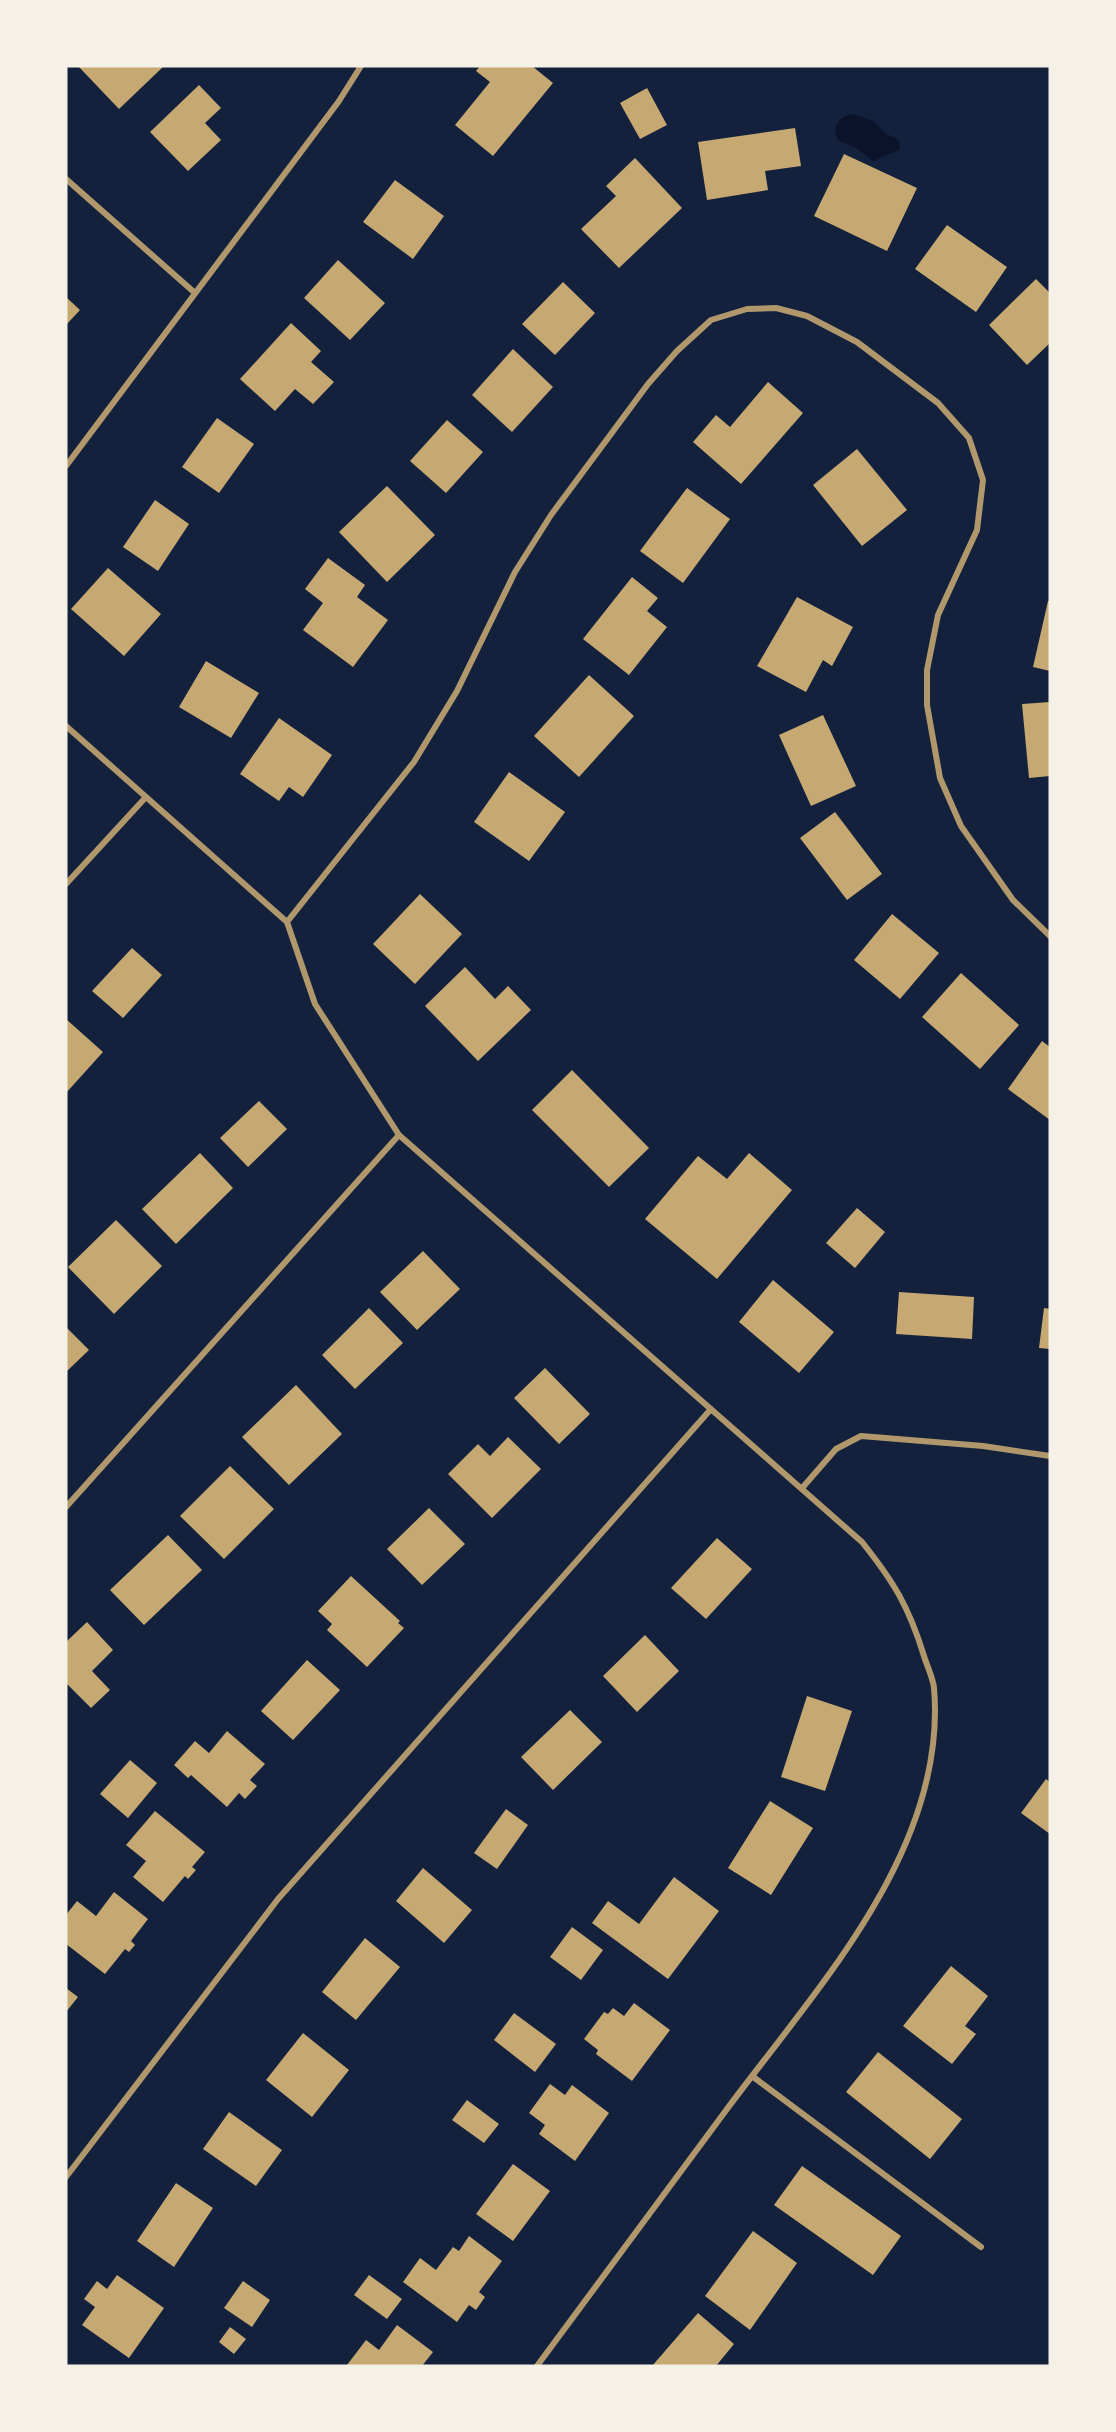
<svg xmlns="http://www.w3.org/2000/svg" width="1116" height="2432" font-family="'Titillium Web',sans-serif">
<rect width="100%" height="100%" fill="#14213d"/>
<path fill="#0b132b" d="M 854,114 L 874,122 L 886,134 L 896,138 L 900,144 L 899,150 L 873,161 L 856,148 L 838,140 L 835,132 C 836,121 843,115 854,114 Z"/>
<path fill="#c6a872" d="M 164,66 L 119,109 L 79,67 L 80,66 Z
M 480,66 L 532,66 L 553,83 L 493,156 L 455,125 L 490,82 L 476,71 Z
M 199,85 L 221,108 L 205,123 L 221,140 L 188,171 L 150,132 Z
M 647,88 L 667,125 L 640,139 L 620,103 Z
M 795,128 L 801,166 L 765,171 L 768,190 L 707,200 L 698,142 Z
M 844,154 L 917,188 L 887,251 L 814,216 Z
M 635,158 L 682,208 L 619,268 L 581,229 L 616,196 L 606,186 Z
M 395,180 L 444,216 L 413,259 L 363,222 Z
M 947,225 L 1007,267 L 976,312 L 915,269 Z
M 338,260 L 385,303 L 350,340 L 304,298 Z
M 1036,279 L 1050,293 L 1050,343 L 1027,365 L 989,325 Z
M 563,282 L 595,313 L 555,355 L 522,324 Z
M 66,297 L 80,310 L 66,325 Z
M 291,323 L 321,351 L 311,362 L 334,382 L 313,404 L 295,389 L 275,411 L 240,379 Z
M 513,349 L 553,387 L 512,432 L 472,395 Z
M 768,382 L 803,413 L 741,484 L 693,442 L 716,415 L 730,427 Z
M 217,418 L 254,444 L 219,493 L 182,467 Z
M 447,420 L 483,452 L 446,493 L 410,461 Z
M 857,449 L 907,510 L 862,546 L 813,485 Z
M 387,486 L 435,535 L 387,582 L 339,532 Z
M 687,488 L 730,519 L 683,583 L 640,551 Z
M 155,500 L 189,524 L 158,571 L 123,547 Z
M 328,558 L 365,585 L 357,597 L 388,620 L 353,667 L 303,630 L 323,603 L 305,589 Z
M 108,568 L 161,614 L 124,656 L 71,609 Z
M 632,577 L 658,598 L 647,611 L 667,627 L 629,675 L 583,639 Z
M 797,597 L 853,627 L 832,666 L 823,660 L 806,692 L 757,666 Z
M 1048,601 L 1050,601 L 1050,671 L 1033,667 Z
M 206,661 L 259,693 L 231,738 L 179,707 Z
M 589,675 L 634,716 L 579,777 L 534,736 Z
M 1050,702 L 1050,776 L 1029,778 L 1022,704 Z
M 823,715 L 856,786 L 811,806 L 779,735 Z
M 279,718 L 332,755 L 303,797 L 289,787 L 279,801 L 240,774 Z
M 509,772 L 565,812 L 529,861 L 474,822 Z
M 835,812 L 882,874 L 847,900 L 800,838 Z
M 420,894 L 462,934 L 415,984 L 373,944 Z
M 892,914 L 939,953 L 900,999 L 854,960 Z
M 132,948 L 162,975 L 123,1018 L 92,991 Z
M 465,967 L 495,999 L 508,986 L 531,1010 L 478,1061 L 425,1006 Z
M 961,973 L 1019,1025 L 980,1069 L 922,1017 Z
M 66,1019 L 103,1052 L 66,1093 Z
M 1042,1041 L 1050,1047 L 1050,1120 L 1008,1089 Z
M 572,1070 L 649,1148 L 609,1187 L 532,1110 Z
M 259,1101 L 287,1129 L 248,1167 L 220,1138 Z
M 200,1153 L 233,1188 L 176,1244 L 142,1209 Z
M 749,1153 L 792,1190 L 717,1279 L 645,1219 L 698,1156 L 727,1179 Z
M 857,1208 L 885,1232 L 855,1268 L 826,1243 Z
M 116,1220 L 162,1266 L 114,1314 L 68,1267 Z
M 423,1251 L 460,1289 L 417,1330 L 380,1292 Z
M 773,1280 L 834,1332 L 799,1373 L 739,1322 Z
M 899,1292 L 974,1297 L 972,1339 L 896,1334 Z
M 369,1308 L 403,1343 L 355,1389 L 322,1355 Z
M 1044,1308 L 1050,1309 L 1050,1349 L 1039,1348 Z
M 66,1327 L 89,1350 L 66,1372 Z
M 545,1368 L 590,1414 L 559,1444 L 514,1398 Z
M 296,1385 L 342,1434 L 289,1485 L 242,1437 Z
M 508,1437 L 541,1469 L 492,1518 L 448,1474 L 478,1444 L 490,1456 Z
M 230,1466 L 274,1509 L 224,1559 L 180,1516 Z
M 429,1508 L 465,1544 L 422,1585 L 387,1549 Z
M 168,1535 L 202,1570 L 144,1625 L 110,1590 Z
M 717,1538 L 752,1569 L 706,1619 L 671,1588 Z
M 351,1576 L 400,1621 L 398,1623 L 404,1628 L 367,1667 L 327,1630 L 332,1624 L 318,1611 Z
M 87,1622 L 113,1650 L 92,1671 L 110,1690 L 91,1708 L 66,1683 L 66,1642 Z
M 645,1635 L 679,1671 L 637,1712 L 603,1676 Z
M 307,1660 L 340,1690 L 293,1740 L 261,1711 Z
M 807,1696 L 852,1711 L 825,1791 L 781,1777 Z
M 570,1710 L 602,1742 L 553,1790 L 521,1757 Z
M 227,1731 L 265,1764 L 250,1780 L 257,1786 L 245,1799 L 239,1793 L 227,1807 L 191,1775 L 188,1778 L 174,1765 L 195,1741 L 209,1753 Z
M 130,1760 L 157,1783 L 128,1818 L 100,1794 Z
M 1046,1779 L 1050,1782 L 1050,1834 L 1021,1813 Z
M 770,1801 L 813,1828 L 771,1895 L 728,1868 Z
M 506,1809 L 528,1825 L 497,1869 L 474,1853 Z
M 155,1811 L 205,1852 L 192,1867 L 196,1870 L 188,1879 L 185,1876 L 163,1902 L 133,1877 L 146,1861 L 126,1845 Z
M 423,1868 L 472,1910 L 444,1943 L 396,1901 Z
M 674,1877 L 719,1911 L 668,1979 L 592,1923 L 608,1901 L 639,1924 Z
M 114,1892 L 148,1919 L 131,1941 L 135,1945 L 129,1952 L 125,1949 L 105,1974 L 66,1944 L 66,1915 L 77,1901 L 96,1916 Z
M 572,1927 L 603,1950 L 581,1980 L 550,1957 Z
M 365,1938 L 400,1967 L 356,2020 L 322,1992 Z
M 951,1966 L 988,1996 L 965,2026 L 976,2034 L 952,2064 L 903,2026 Z
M 66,1988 L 78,1997 L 66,2012 Z
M 634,2003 L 670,2030 L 632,2081 L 596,2054 L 598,2050 L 584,2039 L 604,2012 L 608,2014 L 613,2008 L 624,2016 Z
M 514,2013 L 556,2044 L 535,2072 L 494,2040 Z
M 303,2033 L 349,2070 L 312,2117 L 266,2080 Z
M 878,2052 L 962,2119 L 930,2159 L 846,2092 Z
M 550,2084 L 565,2095 L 572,2085 L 609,2113 L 575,2161 L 539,2134 L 545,2125 L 529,2113 Z
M 467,2100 L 499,2124 L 484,2143 L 452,2120 Z
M 229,2112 L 282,2150 L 256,2186 L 203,2149 Z
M 513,2164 L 550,2191 L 513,2241 L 476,2214 Z
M 802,2166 L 901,2236 L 873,2275 L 774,2205 Z
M 176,2183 L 213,2208 L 174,2267 L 137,2241 Z
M 753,2231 L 797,2263 L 750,2330 L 705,2296 Z
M 469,2236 L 502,2261 L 479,2292 L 485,2297 L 476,2310 L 469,2305 L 457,2322 L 403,2282 L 420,2258 L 436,2270 L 453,2247 L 459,2251 Z
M 117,2275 L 164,2308 L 129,2358 L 82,2325 L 95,2307 L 84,2299 L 97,2281 L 107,2289 Z
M 369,2275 L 402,2299 L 387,2319 L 354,2295 Z
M 243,2281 L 270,2300 L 252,2327 L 224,2308 Z
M 698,2313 L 734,2344 L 716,2366 L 652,2366 Z
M 397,2325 L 433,2352 L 422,2366 L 347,2365 L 366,2340 L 379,2350 Z
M 230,2327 L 246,2339 L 234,2354 L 219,2342 Z"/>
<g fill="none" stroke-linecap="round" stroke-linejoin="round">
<path stroke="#b1986c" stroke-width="6" d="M 66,179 L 195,293
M 66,466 L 339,101 L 361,66
M 66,726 L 287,922 L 315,1004 L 399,1135 L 862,1542 C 894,1582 909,1607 924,1656 C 927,1666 933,1678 934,1688 C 948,1849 816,1989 727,2109 C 664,2195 600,2280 537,2366
M 66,884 L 146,797
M 287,922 L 414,762 L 457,691 L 515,572 L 551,515 L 648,384 L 677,351 L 711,320 L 747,309 L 776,308 L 807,316 L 857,342 L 938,403 L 969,438 L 983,480 L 977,530 L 938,615 L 927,670 L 927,705 L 940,778 L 961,826 L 1013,900 L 1050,936
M 803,1487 L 836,1449 L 861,1436 L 983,1446 L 1050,1456
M 66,1507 L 399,1135
M 752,2076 L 981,2247
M 66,2177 L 278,1899 L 711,1409"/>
</g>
<rect width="1116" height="2432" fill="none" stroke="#f6f1e7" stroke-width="135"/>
</svg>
